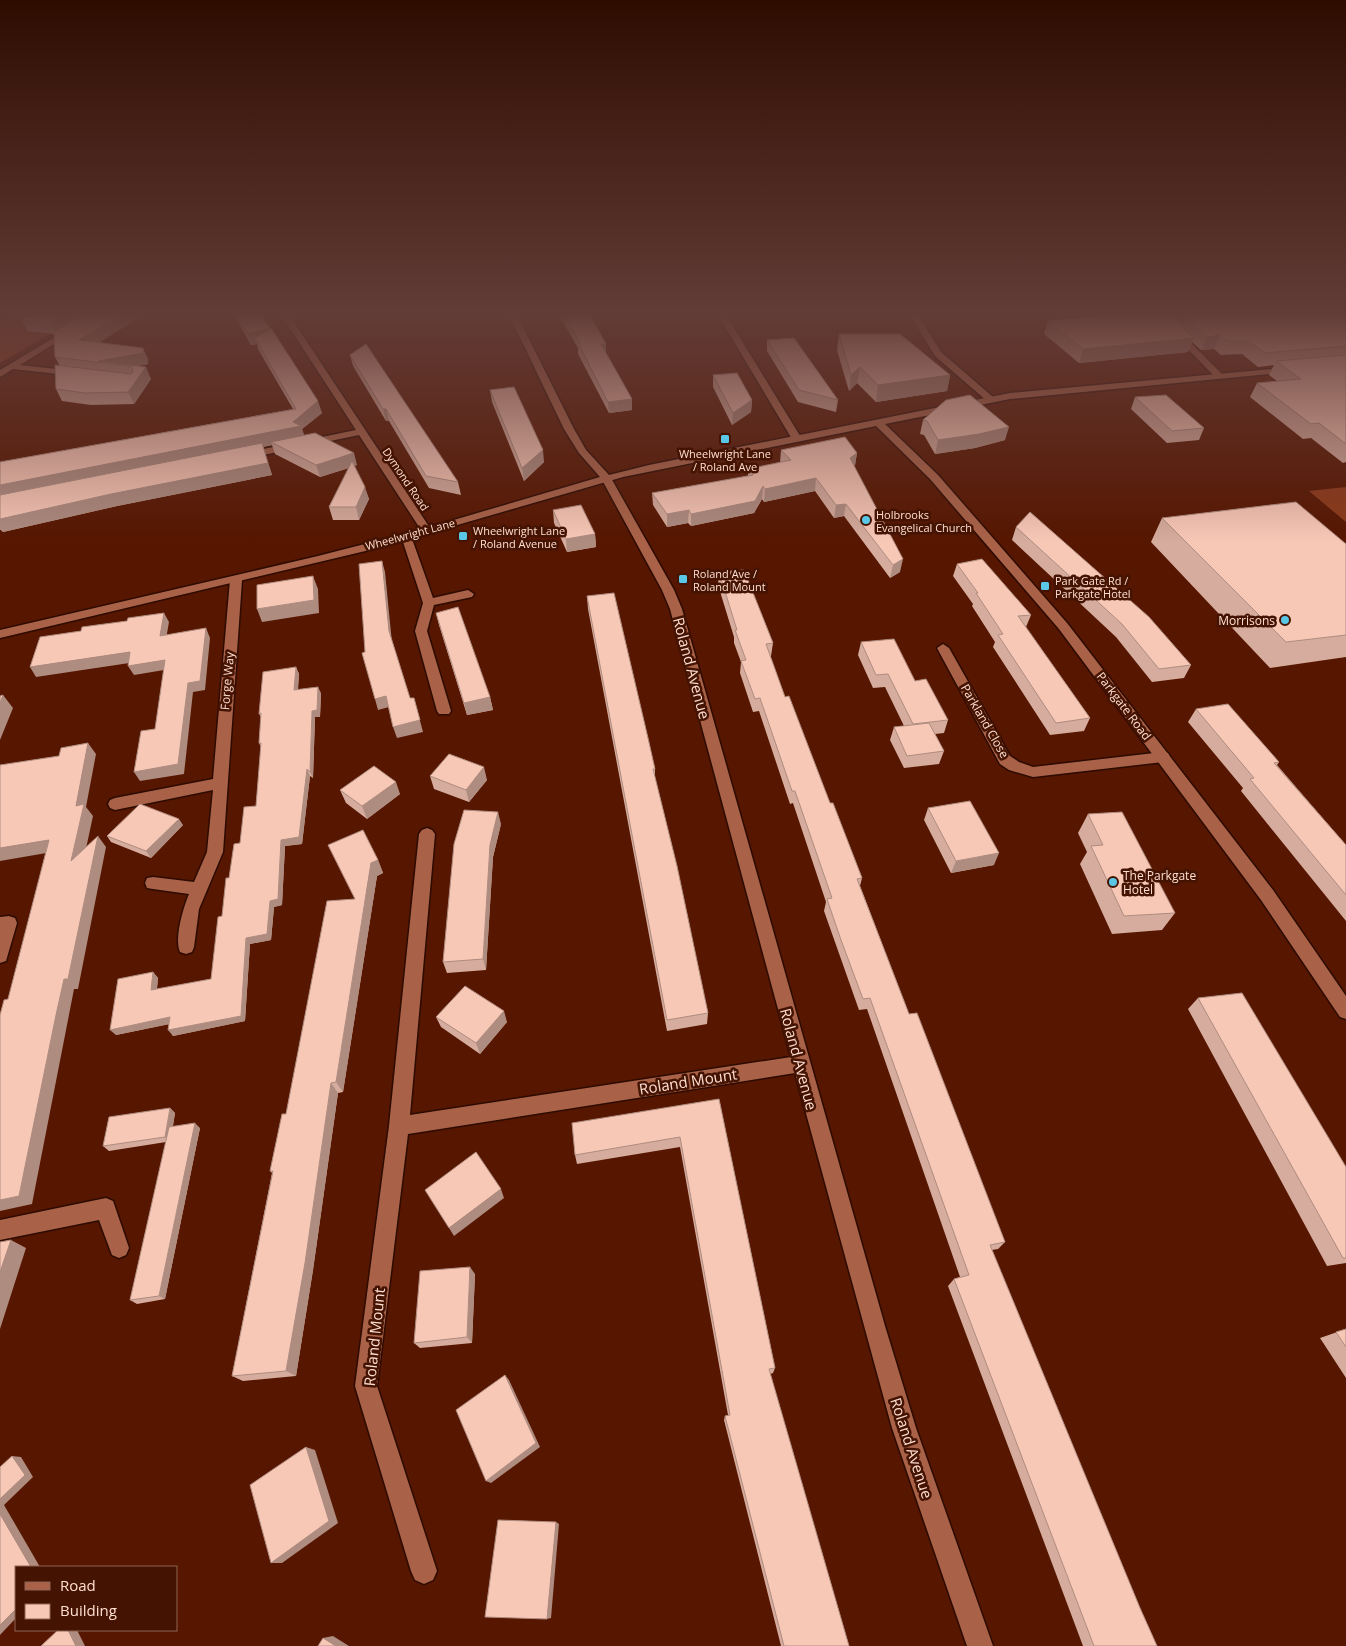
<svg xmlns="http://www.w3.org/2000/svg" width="1346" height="1646" font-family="'Open Sans',sans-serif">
<rect width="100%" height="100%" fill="#561600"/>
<path fill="#8c3919" d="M 18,313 L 62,318 L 65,325 L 0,363 L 0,323 Z
M 1346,487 L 1346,522 L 1309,491 Z"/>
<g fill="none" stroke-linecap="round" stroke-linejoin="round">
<g stroke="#2d0b01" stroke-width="3">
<path id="street" d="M 95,313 L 104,313 L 20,365 L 74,371 L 78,374 L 77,376 L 13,369 L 0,377 L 0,370 Z
M 280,313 L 288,313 L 432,531 L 431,533 L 423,533 L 359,435 L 244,459 L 239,456 L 244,453 L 356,430 Z
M 909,313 L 917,313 L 941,352 L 993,397 L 993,401 L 987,401 L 935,356 Z
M 1153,313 L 1161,313 L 1221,373 L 1221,377 L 1215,377 Z
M 722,318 L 729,320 L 802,439 L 800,441 L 794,441 L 792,439 L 721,320 Z
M 606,475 L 611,478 L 674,590 L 682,609 L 885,1326 L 916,1428 L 993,1646 L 967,1646 L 892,1428 L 795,1073 L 408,1134 L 377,1386 L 437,1571 L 433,1580 L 424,1584 L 415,1580 L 411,1571 L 355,1386 L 389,1126 L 419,834 L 422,830 L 427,828 L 432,830 L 435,834 L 410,1115 L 791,1057 L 670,609 L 662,590 L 601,478 Z
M 406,533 L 411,536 L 433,598 L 468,590 L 474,594 L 472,597 L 434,605 L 427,631 L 451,711 L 449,714 L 439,714 L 437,711 L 415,631 L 423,603 L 401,536 Z
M 236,577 L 242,580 L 223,852 L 199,909 L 194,947 L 192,952 L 186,954 L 180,952 C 174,939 183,908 189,894 L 153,889 L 147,888 L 145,883 L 147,878 L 153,877 L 194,882 L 207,852 L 213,790 L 115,810 L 110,808 L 108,804 L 110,800 L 115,798 L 213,779 L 230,580 Z
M 943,644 L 949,648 L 1010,756 L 1019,762 L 1033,767 L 1163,752 L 1168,753 L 1170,757 L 1168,761 L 1163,762 L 1033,777 L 1009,770 L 1000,764 L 937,648 Z
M 9,916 L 15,918 L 17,923 L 6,961 L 0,963 L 0,917 Z
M 106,1198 L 113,1201 L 129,1248 L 126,1255 L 119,1258 L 112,1255 L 99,1220 L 0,1240 L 0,1220 Z"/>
</g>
<g stroke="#2d0b01" stroke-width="3">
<path id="secondary" d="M 505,313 L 513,313 L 523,327 L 574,429 L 586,450 L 609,475 L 649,465 L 1010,393 L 1294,367 L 1295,369 L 1291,372 L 1010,399 L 885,424 L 938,475 L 1067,623 L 1273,890 L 1346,996 L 1346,1019 L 1340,1017 L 1261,900 L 1059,629 L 930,479 L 876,426 L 623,477 L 378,548 L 0,638 L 0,630 L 318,556 L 423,529 L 600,477 L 579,453 L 564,429 L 515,327 Z"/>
</g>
<use href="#street" fill="#a96248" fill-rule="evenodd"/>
<use href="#secondary" fill="#a96248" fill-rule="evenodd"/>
</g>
<path fill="#d5ac9d" d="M 146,313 L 98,343 L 148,359 L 148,364 L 138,366 L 151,379 L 134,404 L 91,405 L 62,401 L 56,389 L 60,366 L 55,357 L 54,334 L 27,331 L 22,320 Z
M 233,313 L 260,313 L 322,413 L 302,429 L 304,435 L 357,465 L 354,466 L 369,499 L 359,520 L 333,520 L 329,507 L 349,468 L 320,477 L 275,454 L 272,445 L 263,447 L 272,475 L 117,506 L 3,532 L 1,530 L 0,530 L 0,462 L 293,409 L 258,349 L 257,344 L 251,345 Z
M 558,313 L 589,313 L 606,353 L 632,399 L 632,410 L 609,413 L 578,354 L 578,348 Z
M 1111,313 L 1346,313 L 1346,462 L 1343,463 L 1311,438 L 1303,439 L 1250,397 L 1257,383 L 1277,381 L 1269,375 L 1274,365 L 1258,367 L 1242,354 L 1221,355 L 1214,349 L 1201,350 L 1192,342 L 1188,352 L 1079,363 L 1044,334 L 1048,321 L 1113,314 Z
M 839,334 L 950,375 L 947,391 L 876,402 L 857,383 L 849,391 L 837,350 Z
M 767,340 L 838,400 L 836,412 L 798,402 L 767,351 Z
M 350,355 L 458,482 L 461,495 L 429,488 L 389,421 L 386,421 L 353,366 Z
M 713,375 L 752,400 L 751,412 L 732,425 L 713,387 Z
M 490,390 L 544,462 L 524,481 L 492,402 Z
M 1135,397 L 1204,428 L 1199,440 L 1167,443 L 1131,409 Z
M 923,420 L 1005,440 L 975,448 L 935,454 L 924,435 L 920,434 Z
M 781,450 L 857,453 L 855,465 L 854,466 L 900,572 L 890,578 L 844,516 L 834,518 L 815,491 L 764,502 L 762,499 L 754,513 L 691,526 L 688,523 L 667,527 L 653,505 L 652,493 L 748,476 L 748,469 L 780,463 Z
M 553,510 L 595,534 L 596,547 L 567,552 L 554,523 Z
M 1162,518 L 1346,544 L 1346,657 L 1270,668 L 1151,542 Z
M 1016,527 L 1191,665 L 1184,678 L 1152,682 L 1116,637 L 1012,540 Z
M 957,564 L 1031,615 L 1026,627 L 1090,718 L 1084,731 L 1050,735 L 993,647 L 995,642 L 972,606 L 973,604 L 953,576 Z
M 719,572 L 773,643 L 771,656 L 770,656 L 785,697 L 862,878 L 860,886 L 909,1014 L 1005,1242 L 998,1249 L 992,1250 L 1140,1608 L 1157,1646 L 1083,1646 L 948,1286 L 954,1279 L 960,1277 L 867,1009 L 859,1010 L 824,911 L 826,902 L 793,803 L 790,804 L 759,711 L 753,712 L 740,673 L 741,662 L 734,643 L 734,637 L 718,585 Z
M 587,596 L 655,769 L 655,777 L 708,1013 L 707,1024 L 667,1031 L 588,609 Z
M 436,613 L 490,697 L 493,710 L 467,715 L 439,625 Z
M 861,642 L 948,720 L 944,733 L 935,734 L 944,751 L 939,764 L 904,768 L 890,740 L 894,727 L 904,726 L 885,687 L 873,688 L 858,655 Z
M 296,667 L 299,674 L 298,690 L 321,693 L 320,717 L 315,717 L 313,778 L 310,776 L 302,844 L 285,846 L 282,905 L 274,907 L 271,940 L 250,944 L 245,1021 L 173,1036 L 169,1024 L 116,1035 L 153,972 L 158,978 L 157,989 L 211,979 L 229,878 L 240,843 L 256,806 L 261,747 L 259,743 L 261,717 L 259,714 Z
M 1196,709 L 1279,762 L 1277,765 L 1346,845 L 1346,921 L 1241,791 L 1243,788 L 1188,722 Z
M 430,776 L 487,780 L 469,802 L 434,789 Z
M 340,790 L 400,794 L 367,819 L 346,803 Z
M 928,808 L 994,865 L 951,873 L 924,820 Z
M 1088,814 L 1175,913 L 1162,930 L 1112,934 L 1080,864 L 1087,852 L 1078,833 Z
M 501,824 L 493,857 L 486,970 L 447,973 L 443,962 Z
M 183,825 L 151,858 L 111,842 L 107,836 Z
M 378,860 L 383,873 L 377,876 L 343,1092 L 338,1093 L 313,1270 L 296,1376 L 243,1381 L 232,1376 L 272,1173 L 270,1171 L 286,1114 Z
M 1198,998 L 1346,1167 L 1346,1263 L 1327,1266 L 1188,1009 Z
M 436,1017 L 507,1022 L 480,1054 L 441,1027 Z
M 719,1099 L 775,1368 L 773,1373 L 770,1374 L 849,1646 L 781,1646 L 724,1420 L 725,1416 L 728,1415 L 680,1147 L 577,1164 L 575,1155 Z
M 170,1108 L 175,1113 L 173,1126 L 200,1128 L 165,1299 L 137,1304 L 130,1300 L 166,1142 L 109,1151 L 103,1146 Z
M 475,1274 L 472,1343 L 420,1348 L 414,1343 Z
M 1346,1329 L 1346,1378 L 1320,1338 Z"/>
<path fill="#ae8c80" d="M 68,313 L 92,313 L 56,334 L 50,323 Z
M 124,313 L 146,313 L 84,352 L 79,340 Z
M 270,329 L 255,338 L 257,344 L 251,345 L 247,333 Z
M 1220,335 L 1214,349 L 1201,350 L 1207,337 Z
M 1194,338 L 1188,352 L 1079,363 L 1083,349 Z
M 601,344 L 606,344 L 606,354 Z
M 143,348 L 148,359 L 148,364 L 132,367 L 128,366 L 98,362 Z
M 146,367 L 151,379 L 134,404 L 128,392 Z
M 860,367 L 857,383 L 849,391 L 851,375 Z
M 950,375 L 947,391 L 876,402 L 878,385 Z
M 632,399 L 632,410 L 609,413 L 608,402 Z
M 752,400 L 751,412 L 732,425 L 733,413 Z
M 318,401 L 322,413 L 302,429 L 305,438 L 271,442 L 272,445 L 263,447 L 272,475 L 117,506 L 3,532 L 1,530 L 0,530 L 0,485 L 293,422 Z
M 383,409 L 386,409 L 389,421 L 386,421 Z
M 1009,427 L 1005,440 L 975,448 L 935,454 L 938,440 Z
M 543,450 L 544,462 L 524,481 L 522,468 Z
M 354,453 L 357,465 L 320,477 L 316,465 Z
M 857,453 L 855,465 L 848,470 L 850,458 Z
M 816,478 L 815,491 L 764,502 L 765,489 Z
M 763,486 L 762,499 L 754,513 L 691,526 L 691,514 Z
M 365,487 L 369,499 L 359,520 L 356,507 Z
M 846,504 L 844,516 L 834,518 L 836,505 Z
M 689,510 L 688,523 L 667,527 L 667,514 Z
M 595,534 L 596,547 L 567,552 L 566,539 Z
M 903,559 L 900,572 L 890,578 L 893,565 Z
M 382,561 L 385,572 L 392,643 L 389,631 Z
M 313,576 L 318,589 L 319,613 L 262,622 L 257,609 Z
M 164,613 L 169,622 L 165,645 L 160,636 Z
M 206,628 L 210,638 L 205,690 L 193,692 L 184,774 L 140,781 L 134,772 L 188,683 Z
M 130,652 L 136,662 L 36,677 L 30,667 Z
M 165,660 L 170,669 L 134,675 L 128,666 Z
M 296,667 L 299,674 L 297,697 L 294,690 Z
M 318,687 L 321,693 L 320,717 L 315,717 L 313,778 L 310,772 L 312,711 Z
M 3,695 L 13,708 L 0,740 L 0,703 Z
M 386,696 L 389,707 L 378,710 L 375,699 Z
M 490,697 L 493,710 L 467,715 L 464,703 Z
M 414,698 L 423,732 L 397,738 L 393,727 Z
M 88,743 L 96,754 L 86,807 L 93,816 L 81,872 L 71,861 L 76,806 Z
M 484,767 L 487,780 L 469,802 L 466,790 Z
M 307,769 L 310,776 L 302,844 L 285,846 L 282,905 L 274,907 L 271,940 L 250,944 L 245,1021 L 173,1036 L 168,1030 L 246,938 L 270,901 L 281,840 Z
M 396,782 L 400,794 L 367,819 L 362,806 Z
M 498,812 L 501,824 L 493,857 L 486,970 L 483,959 L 490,845 Z
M 179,819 L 183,825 L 151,858 L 146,851 Z
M 98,836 L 106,847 L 78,989 L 74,989 L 67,1025 L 32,1204 L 0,1211 L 0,1200 Z
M 49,840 L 58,851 L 0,861 L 0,848 Z
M 999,853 L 994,865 L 951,873 L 956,861 Z
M 378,860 L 383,873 L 377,876 L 343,1092 L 336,1082 L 371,863 Z
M 153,972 L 158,978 L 156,996 L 151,990 Z
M 504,1011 L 507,1022 L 480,1054 L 476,1043 Z
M 170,1017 L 175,1023 L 116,1035 L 110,1030 Z
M 331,1083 L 338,1093 L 313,1270 L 296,1376 L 286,1371 Z
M 170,1108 L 175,1113 L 170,1142 L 165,1137 Z
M 195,1123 L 200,1128 L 165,1299 L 159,1296 Z
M 501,1189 L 504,1198 L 454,1236 L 449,1228 Z
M 11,1240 L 26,1248 L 0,1329 L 0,1272 Z
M 470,1267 L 475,1274 L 472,1343 L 467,1337 Z
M 505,1375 L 509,1380 L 540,1447 L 491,1483 L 486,1481 Z
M 306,1447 L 315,1450 L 338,1523 L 282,1563 L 271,1563 Z
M 12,1456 L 21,1457 L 33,1477 L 4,1505 L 40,1567 L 31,1567 L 0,1514 L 0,1499 Z
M 556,1522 L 559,1524 L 551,1618 L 547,1619 Z
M 16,1609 L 16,1618 L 0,1635 L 0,1625 Z
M 68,1630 L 77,1630 L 85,1646 L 76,1646 Z
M 333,1636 L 349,1646 L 336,1646 L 323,1638 Z"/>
<path fill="#f8c8b7" stroke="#ae8c80" d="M 34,313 L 68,313 L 50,323 L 22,320 Z
M 85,313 L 124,313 L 79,340 L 143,348 L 143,353 L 98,361 L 146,367 L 128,392 L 85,393 L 56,389 L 55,365 L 131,374 L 133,372 L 132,367 L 128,366 L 55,357 L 54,332 Z
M 236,313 L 260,313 L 270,329 L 271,328 L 318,401 L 293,422 L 301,426 L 0,485 L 0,462 L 296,409 L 255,338 L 270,329 L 247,333 Z
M 563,313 L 589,313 L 606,344 L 601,344 L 632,399 L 608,402 L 578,343 L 580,342 Z
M 1128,313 L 1168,313 L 1194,338 L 1083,349 L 1048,321 Z
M 1182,313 L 1346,313 L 1346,346 L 1265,353 L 1248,341 L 1227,341 L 1220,335 L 1207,337 Z
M 839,334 L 900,334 L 950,375 L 878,385 L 860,367 L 851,375 Z
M 794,338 L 838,400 L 799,390 L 767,340 Z
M 366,344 L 458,482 L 426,476 L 386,409 L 383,409 L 350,355 Z
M 1346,355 L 1346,444 L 1319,423 L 1311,424 L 1257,383 L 1301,379 L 1276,361 Z
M 737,373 L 752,400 L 733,413 L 713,375 Z
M 514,387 L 543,450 L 522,468 L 490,390 Z
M 970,395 L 1009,427 L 979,434 L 938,440 L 927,421 L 923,420 L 946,400 Z
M 1166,395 L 1204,428 L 1172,431 L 1135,397 Z
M 315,433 L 354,453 L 316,465 L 271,442 Z
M 845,437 L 857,453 L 850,458 L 903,559 L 893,565 L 846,504 L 836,505 L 816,478 L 765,489 L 763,486 L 755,501 L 691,514 L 689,510 L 667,514 L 652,493 L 753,475 L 748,469 L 791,460 L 781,450 Z
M 262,443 L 268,463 L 111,494 L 0,519 L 0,495 Z
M 352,461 L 365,487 L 356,507 L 329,507 Z
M 1296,502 L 1346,544 L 1346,635 L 1286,642 L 1162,518 Z
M 581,505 L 595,534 L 566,539 L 553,510 Z
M 1030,512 L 1149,617 L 1191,665 L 1159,669 L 1122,624 L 1016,527 Z
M 982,559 L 1031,615 L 1018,616 L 1090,718 L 1056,723 L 998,635 L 1003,634 L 976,593 L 978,593 L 957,564 Z
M 382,561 L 389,631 L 410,698 L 414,698 L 420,720 L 393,727 L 386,696 L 375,699 L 362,653 L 365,652 L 359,564 Z
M 744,570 L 773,643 L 766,644 L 785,697 L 789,696 L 830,803 L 833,803 L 862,878 L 857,879 L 909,1014 L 917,1013 L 1005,1242 L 990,1245 L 1140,1608 L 1157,1646 L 1094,1646 L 954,1279 L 969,1275 L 870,998 L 863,999 L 841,940 L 827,899 L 832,898 L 795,791 L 792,791 L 760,698 L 755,699 L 741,661 L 746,660 L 735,630 L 737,630 L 719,572 Z
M 313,576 L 314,600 L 257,609 L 257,585 Z
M 614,593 L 648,738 L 655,769 L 653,769 L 677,866 L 708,1013 L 667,1020 L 587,596 Z
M 458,607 L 490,697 L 464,703 L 436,613 Z
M 164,613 L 160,636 L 206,628 L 200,681 L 188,683 L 178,764 L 134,772 L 141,731 L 155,729 L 165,660 L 128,666 L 130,652 L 30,667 L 40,637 L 81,631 L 82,627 L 127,621 L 128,618 Z
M 894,639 L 915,681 L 926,679 L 948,720 L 913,724 L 888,674 L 876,675 L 861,642 Z
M 296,667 L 294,690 L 318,687 L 317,710 L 312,711 L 310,772 L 307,769 L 299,837 L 281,840 L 278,899 L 270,901 L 267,934 L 246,938 L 241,1016 L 168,1030 L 170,1017 L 110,1030 L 118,979 L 153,972 L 151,990 L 211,979 L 218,917 L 222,916 L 226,878 L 229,878 L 234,844 L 240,843 L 244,807 L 256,806 L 261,743 L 259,743 L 261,713 L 259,714 L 263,672 Z
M 3,695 L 0,703 L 0,696 Z
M 1228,704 L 1279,762 L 1274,763 L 1346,845 L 1346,895 L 1250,779 L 1254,778 L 1196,709 Z
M 929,723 L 944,751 L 907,756 L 894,727 Z
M 88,743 L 76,806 L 84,804 L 71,861 L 98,836 L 68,979 L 64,979 L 56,1015 L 19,1196 L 0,1200 L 0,1015 L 4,1000 L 8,999 L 49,840 L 0,848 L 0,765 L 59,756 L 61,748 Z
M 449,754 L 484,767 L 466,790 L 430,776 Z
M 374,766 L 396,782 L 362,806 L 340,790 Z
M 970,801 L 999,853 L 956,861 L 928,808 Z
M 140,804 L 179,819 L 146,851 L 107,836 Z
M 464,810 L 498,812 L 490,845 L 483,959 L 443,962 L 454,844 Z
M 1122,812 L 1175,913 L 1124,916 L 1091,846 L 1103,845 L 1088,814 Z
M 363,830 L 378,860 L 371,863 L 336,1082 L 331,1083 L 305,1263 L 286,1371 L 232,1376 L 273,1171 L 270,1171 L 282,1114 L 286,1114 L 327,901 L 355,899 L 328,845 Z
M 465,986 L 504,1011 L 476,1043 L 436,1017 Z
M 1242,993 L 1346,1167 L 1346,1258 L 1343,1258 L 1198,998 Z
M 719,1099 L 775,1368 L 769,1369 L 849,1646 L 784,1646 L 725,1416 L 730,1415 L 680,1137 L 575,1155 L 572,1123 Z
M 170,1108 L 165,1137 L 103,1146 L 109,1117 Z
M 195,1123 L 159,1296 L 130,1300 L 169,1127 Z
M 476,1152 L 501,1189 L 449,1228 L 425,1190 Z
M 11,1240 L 0,1272 L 0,1242 Z
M 470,1267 L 467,1337 L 414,1343 L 420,1271 Z
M 1346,1329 L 1346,1347 L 1336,1332 Z
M 505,1375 L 536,1443 L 486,1481 L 456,1410 Z
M 306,1447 L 329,1521 L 271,1563 L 250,1485 Z
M 12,1456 L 25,1475 L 0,1499 L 0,1467 Z
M 0,1514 L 31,1567 L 16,1567 L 16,1609 L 0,1625 Z
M 498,1520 L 556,1522 L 547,1619 L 485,1617 Z
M 58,1630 L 68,1630 L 76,1646 L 41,1646 Z
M 323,1638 L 336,1646 L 318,1646 Z"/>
<linearGradient id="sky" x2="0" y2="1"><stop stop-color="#2f0c00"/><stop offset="0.58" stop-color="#623c37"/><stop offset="1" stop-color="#623c37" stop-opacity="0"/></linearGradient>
<rect width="1346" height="543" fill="url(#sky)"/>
<g fill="#5bc7e7" stroke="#441301" stroke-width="2">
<rect x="720" y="434" width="10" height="10" rx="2.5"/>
<circle cx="866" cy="520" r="5"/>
<rect x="458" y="531" width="10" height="10" rx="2.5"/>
<rect x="678" y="574" width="10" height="10" rx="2.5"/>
<rect x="1040" y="581" width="10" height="10" rx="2.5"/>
<circle cx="1285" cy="620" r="5"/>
<circle cx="1113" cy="882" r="5"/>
</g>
<g text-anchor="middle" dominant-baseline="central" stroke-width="5" stroke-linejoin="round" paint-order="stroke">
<g font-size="11" fill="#ffded2" stroke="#441301" text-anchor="start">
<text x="725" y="453" text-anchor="middle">Wheelwright Lane<tspan x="725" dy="13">/ Roland Ave</tspan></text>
<text x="876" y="514">Holbrooks<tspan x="876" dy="13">Evangelical Church</tspan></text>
<text x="473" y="530">Wheelwright Lane<tspan x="473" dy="13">/ Roland Avenue</tspan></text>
<text x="693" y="573">Roland Ave /<tspan x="693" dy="13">Roland Mount</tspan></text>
<text x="1055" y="580">Park Gate Rd /<tspan x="1055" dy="13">Parkgate Hotel</tspan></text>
</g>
<g font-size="11" fill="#ffded2" stroke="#441301">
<text transform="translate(406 479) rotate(56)">Dymond Road</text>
<text transform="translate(410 534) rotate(-15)">Wheelwright Lane</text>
</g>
<g font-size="12" fill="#ffded2" stroke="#441301" text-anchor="end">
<text x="1275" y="620">Morrisons</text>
<text x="1123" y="875" text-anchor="start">The Parkgate<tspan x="1123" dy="14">Hotel</tspan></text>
</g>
<g font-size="12" fill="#ffded2" stroke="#441301">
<text transform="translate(227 681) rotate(-85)">Forge Way</text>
<text transform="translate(1124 706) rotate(53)">Parkgate Road</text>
<text transform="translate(985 721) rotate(60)">Parkland Close</text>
</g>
<g font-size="15" fill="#ffded2" stroke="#441301">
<text transform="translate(692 668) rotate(75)">Roland Avenue</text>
<text transform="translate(799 1059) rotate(75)">Roland Avenue</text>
<text transform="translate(688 1081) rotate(-9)">Roland Mount</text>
<text transform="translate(374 1337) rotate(-84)">Roland Mount</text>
<text transform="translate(912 1448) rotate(72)">Roland Avenue</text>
</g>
</g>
<rect x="15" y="1566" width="162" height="65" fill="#441301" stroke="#8f6455"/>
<rect x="25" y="1582" width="25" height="8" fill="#a96248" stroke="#8f6455"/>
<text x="60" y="1591" font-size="15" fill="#ffded2">Road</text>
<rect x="25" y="1604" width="25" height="15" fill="#f8c8b7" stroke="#8f6455"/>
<text x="60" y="1616" font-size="15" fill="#ffded2">Building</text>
</svg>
